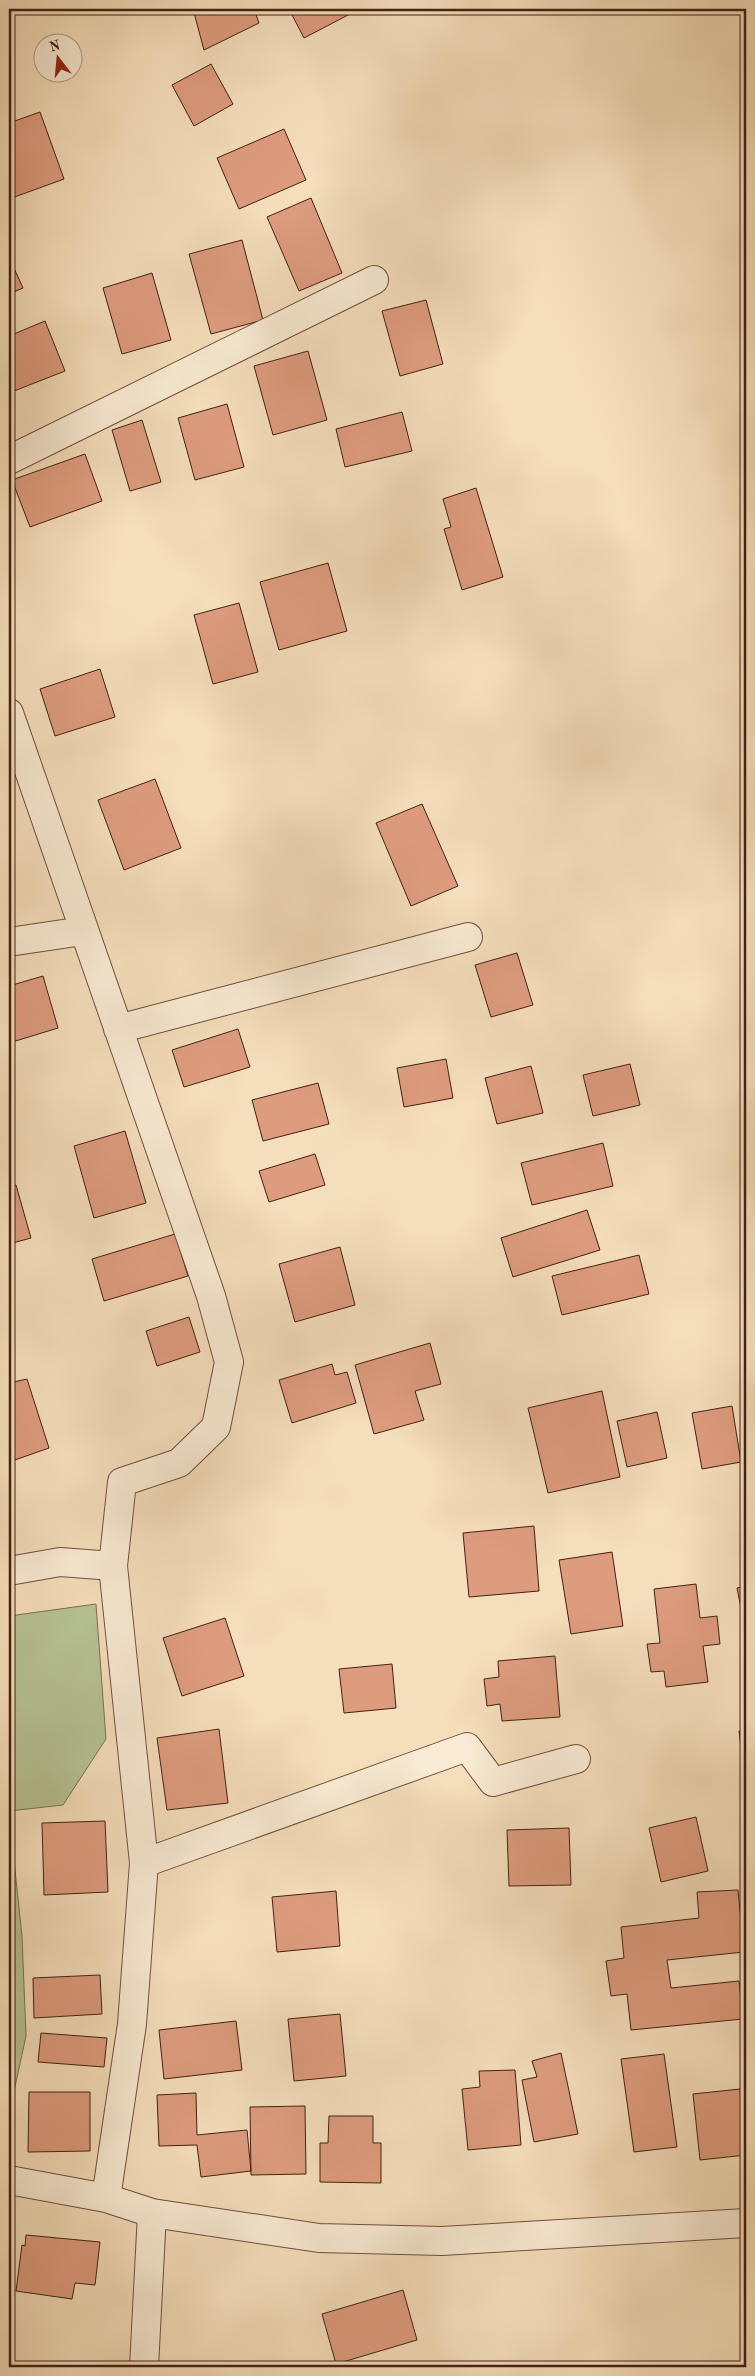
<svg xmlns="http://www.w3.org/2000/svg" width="755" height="2376" font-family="'Old Standard TT',serif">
<rect width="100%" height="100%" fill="#f5debb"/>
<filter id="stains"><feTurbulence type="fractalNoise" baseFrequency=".004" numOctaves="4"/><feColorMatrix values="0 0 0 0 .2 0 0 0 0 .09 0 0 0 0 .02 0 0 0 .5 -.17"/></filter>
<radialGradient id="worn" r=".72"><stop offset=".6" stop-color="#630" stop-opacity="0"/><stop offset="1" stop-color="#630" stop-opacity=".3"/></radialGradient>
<path fill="#b6c294" stroke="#7c7253" d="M 96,1604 L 106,1739 L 63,1805 L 9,1811 L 9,1616 Z
M 9,1813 L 22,1936 L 26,2036 L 13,2096 L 9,2095 Z"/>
<path fill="#de9c7f" stroke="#432112" d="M 193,9 L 254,9 L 259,23 L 204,50 Z
M 289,9 L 347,9 L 350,14 L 304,38 Z
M 211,64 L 233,104 L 194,126 L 172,85 Z
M 40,112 L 64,179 L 9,199 L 9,123 Z
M 284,129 L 306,180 L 239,209 L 217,158 Z
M 311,198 L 342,273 L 299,291 L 267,217 Z
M 242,240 L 263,320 L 211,334 L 189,254 Z
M 9,257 L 23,288 L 9,294 Z
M 152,273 L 171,340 L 122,354 L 103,288 Z
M 426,300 L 443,364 L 400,376 L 382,311 Z
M 45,321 L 65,371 L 9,393 L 9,336 Z
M 308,351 L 327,420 L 273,435 L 254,366 Z
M 227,404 L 244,467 L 195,480 L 178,418 Z
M 402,412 L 412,451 L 345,467 L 336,429 Z
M 142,420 L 161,482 L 130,491 L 112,430 Z
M 85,454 L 102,501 L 30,527 L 12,480 Z
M 476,488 L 503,577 L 462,590 L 444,529 L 451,527 L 443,499 Z
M 328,563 L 347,631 L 279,650 L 260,582 Z
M 239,603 L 258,672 L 213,684 L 194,615 Z
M 100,669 L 115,717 L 55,736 L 40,689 Z
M 155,779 L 181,848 L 124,870 L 98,800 Z
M 422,804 L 458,886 L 411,906 L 376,823 Z
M 517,953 L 533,1005 L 491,1017 L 475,965 Z
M 43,976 L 58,1028 L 9,1043 L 9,986 Z
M 238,1029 L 250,1067 L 184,1087 L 172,1050 Z
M 446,1059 L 453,1098 L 404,1107 L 397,1068 Z
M 630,1064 L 640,1105 L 593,1116 L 583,1075 Z
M 531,1066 L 543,1113 L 497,1124 L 485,1078 Z
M 318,1083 L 329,1124 L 263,1141 L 252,1100 Z
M 125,1131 L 146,1203 L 94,1218 L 74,1146 Z
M 603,1143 L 613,1186 L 532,1205 L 521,1163 Z
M 315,1154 L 325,1185 L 269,1202 L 259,1171 Z
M 16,1185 L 31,1238 L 9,1244 L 9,1187 Z
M 587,1210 L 600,1250 L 513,1277 L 501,1238 Z
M 175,1234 L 188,1276 L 104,1301 L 92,1259 Z
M 340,1247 L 355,1305 L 295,1322 L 279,1264 Z
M 639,1255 L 649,1294 L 562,1315 L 552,1276 Z
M 189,1317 L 200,1352 L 157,1366 L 146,1331 Z
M 430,1343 L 441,1384 L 415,1391 L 424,1420 L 374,1434 L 355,1365 Z
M 332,1364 L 335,1375 L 347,1372 L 356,1403 L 292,1423 L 279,1380 Z
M 27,1379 L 49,1448 L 9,1462 L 9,1383 Z
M 602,1391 L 620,1477 L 548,1493 L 528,1408 Z
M 732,1406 L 741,1462 L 702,1469 L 692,1413 Z
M 657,1412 L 667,1458 L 627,1467 L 617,1421 Z
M 534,1526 L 539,1591 L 469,1597 L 463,1533 Z
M 612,1552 L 623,1626 L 571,1634 L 559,1560 Z
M 696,1584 L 700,1618 L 717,1616 L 720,1644 L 703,1646 L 708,1682 L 666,1687 L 664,1671 L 651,1672 L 647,1644 L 660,1643 L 654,1589 Z
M 746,1586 L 746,1633 L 737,1588 Z
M 225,1618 L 244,1676 L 182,1696 L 163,1638 Z
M 555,1656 L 560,1717 L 502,1721 L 500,1704 L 487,1706 L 484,1679 L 499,1677 L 498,1661 Z
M 392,1664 L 396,1708 L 344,1713 L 339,1669 Z
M 219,1729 L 228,1803 L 167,1810 L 157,1738 Z
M 746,1730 L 746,1780 L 745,1780 L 739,1731 Z
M 746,1804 L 746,1825 L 742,1805 Z
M 696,1817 L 708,1871 L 661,1882 L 649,1828 Z
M 105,1821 L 108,1892 L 44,1895 L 42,1823 Z
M 569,1828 L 571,1885 L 509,1886 L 507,1830 Z
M 738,1890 L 744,1952 L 667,1960 L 671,1988 L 739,1981 L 743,2019 L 631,2030 L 627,1994 L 611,1996 L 606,1961 L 624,1958 L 621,1927 L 699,1918 L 697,1892 Z
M 336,1891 L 340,1946 L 277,1952 L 272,1897 Z
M 100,1975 L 102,2014 L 34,2018 L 33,1978 Z
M 340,2014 L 346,2076 L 294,2081 L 288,2019 Z
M 236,2021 L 242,2070 L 164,2079 L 159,2030 Z
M 41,2033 L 107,2038 L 104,2067 L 38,2062 Z
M 561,2053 L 578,2134 L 534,2142 L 522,2080 L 537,2077 L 532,2061 Z
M 664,2054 L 677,2147 L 634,2152 L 621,2059 Z
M 515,2070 L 521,2145 L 468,2150 L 462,2089 L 480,2087 L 479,2071 Z
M 740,2089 L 746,2155 L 700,2160 L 693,2094 Z
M 29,2092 L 90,2092 L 90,2151 L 28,2152 Z
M 196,2093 L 197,2135 L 247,2130 L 251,2171 L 201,2177 L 197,2145 L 159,2146 L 157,2095 Z
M 305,2106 L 306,2174 L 251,2175 L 250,2107 Z
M 329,2116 L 373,2116 L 373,2143 L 381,2143 L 381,2183 L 320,2182 L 320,2143 L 328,2143 Z
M 26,2235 L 100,2242 L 95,2285 L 75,2283 L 72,2299 L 16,2291 L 22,2245 L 25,2246 Z
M 403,2290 L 417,2340 L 336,2364 L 322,2314 Z"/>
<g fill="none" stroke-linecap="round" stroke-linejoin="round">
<g stroke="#70503c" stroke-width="30">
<path id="minor" d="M 9,460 L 374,280
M 9,713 L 211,1296 L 229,1362 L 216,1427 L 179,1463 L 122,1482 L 113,1566 L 144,1863 L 132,2024 L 106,2198
M 9,942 L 83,931
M 118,1029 L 468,937
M 9,1571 L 60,1562 L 113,1566
M 144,1863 L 467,1747 L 493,1782 L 576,1759
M 9,2180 L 106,2198 L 152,2213 L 319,2238 L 442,2241 L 746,2223
M 144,2367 L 152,2213"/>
</g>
<use href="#minor" stroke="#f8ead3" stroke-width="28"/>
</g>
<rect width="755" height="2376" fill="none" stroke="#f5debb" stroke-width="30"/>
<rect x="10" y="10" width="735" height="2356" fill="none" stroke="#432112" stroke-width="2.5"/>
<rect x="15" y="15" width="725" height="2346" fill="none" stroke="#432112"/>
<g transform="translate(58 58) rotate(344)"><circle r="24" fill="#f8ead3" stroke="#b09a86"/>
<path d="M0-4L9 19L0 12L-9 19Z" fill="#8f2418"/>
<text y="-8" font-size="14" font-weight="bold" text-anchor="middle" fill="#432112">N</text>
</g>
<rect width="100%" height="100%" filter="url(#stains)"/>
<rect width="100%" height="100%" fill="url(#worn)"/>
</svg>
